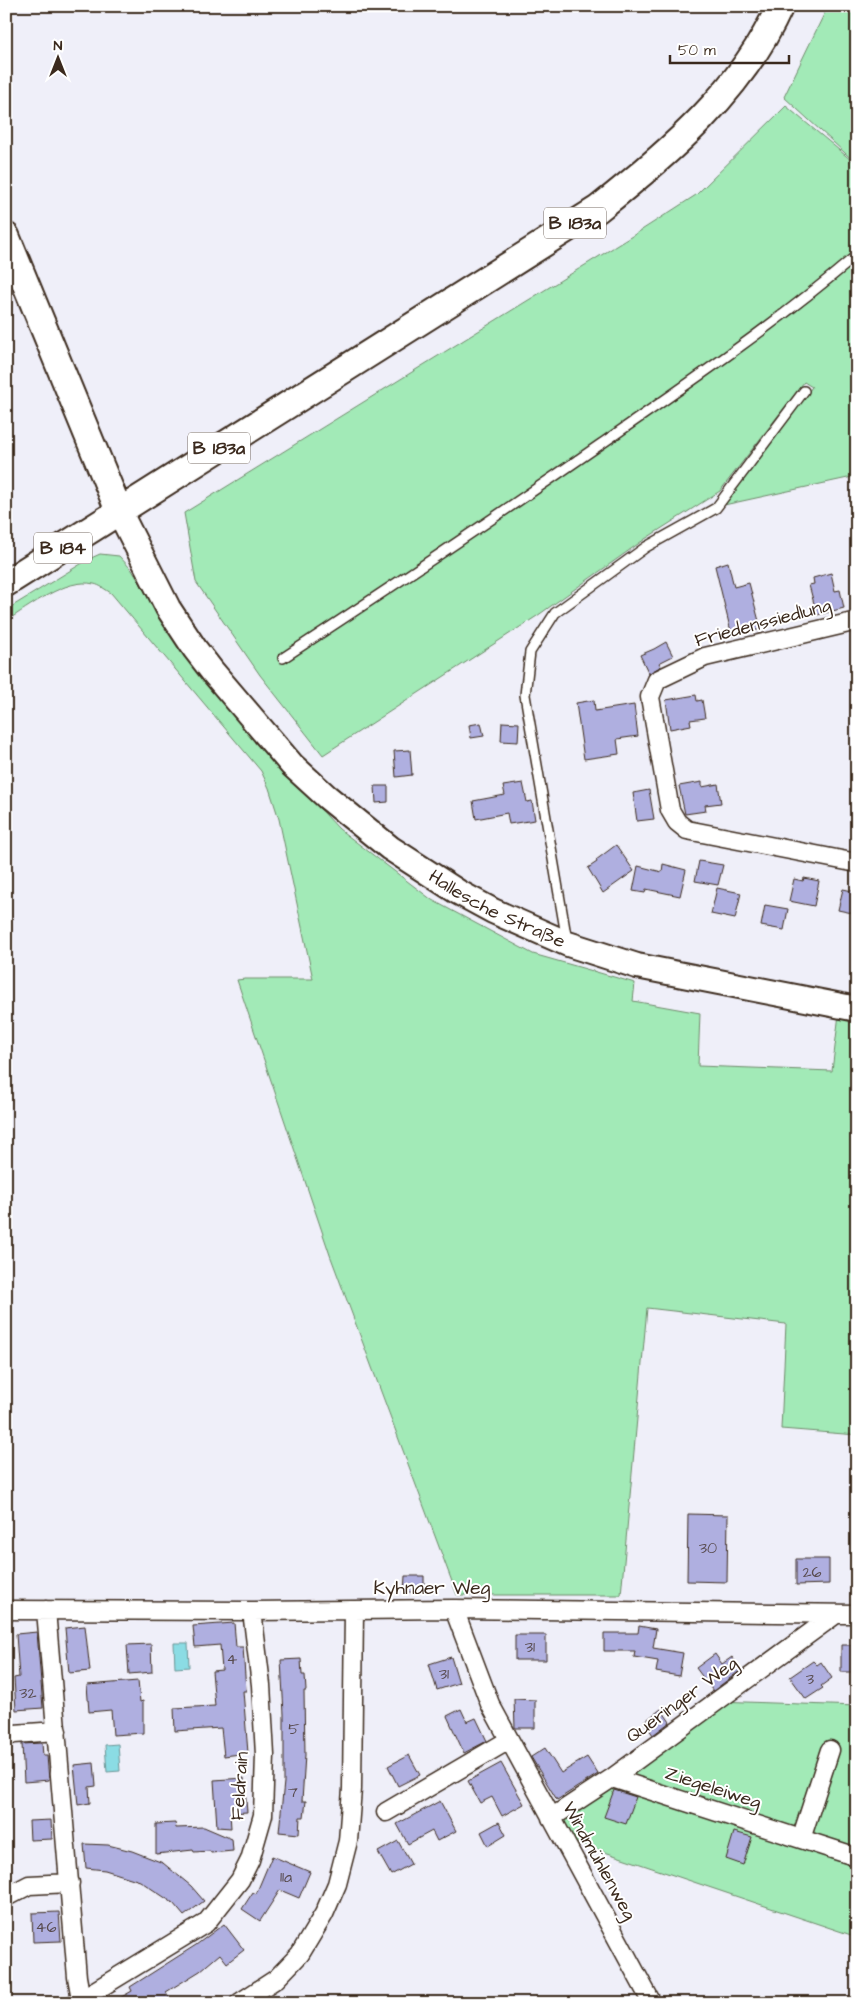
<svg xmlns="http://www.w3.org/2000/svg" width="863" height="2009" font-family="'Architects Daughter',sans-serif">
<rect width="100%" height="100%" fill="#efeff9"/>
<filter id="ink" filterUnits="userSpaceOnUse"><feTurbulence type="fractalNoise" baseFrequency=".02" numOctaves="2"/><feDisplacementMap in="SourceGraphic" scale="10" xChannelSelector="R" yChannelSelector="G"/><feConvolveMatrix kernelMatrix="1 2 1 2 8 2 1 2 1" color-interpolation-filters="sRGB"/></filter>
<g filter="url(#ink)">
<path fill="#a2eab7" stroke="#6e8a6a" d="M 828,6 L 857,6 L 857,164 L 784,97 Z
M 786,106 L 857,165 L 857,254 L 758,338 L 793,314 L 857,260 L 857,476 L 724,505 L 812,387 L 804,382 L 720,491 L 645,539 L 537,616 L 323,755 L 260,675 L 196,582 L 184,513 L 637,233 L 696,195 Z
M 100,554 L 119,556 L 132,570 L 179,646 L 276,761 L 339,829 L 432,900 L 533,954 L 635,983 L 633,1001 L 700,1013 L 698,1066 L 832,1071 L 840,1006 L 857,1009 L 857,1435 L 781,1429 L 786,1324 L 647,1308 L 621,1595 L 457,1595 L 330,1255 L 237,980 L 245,979 L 313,979 L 279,819 L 269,788 L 261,771 L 111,593 C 106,590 100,585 94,584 C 66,577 29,607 6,621 L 6,610 L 89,559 Z
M 717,1701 L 857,1706 L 857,1937 L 569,1840 L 561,1820 Z"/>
<path fill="#8bdce4" stroke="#6b9595" d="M 174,1643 L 188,1643 L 189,1667 L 175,1668 Z
M 118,1744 L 120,1771 L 107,1772 L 105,1745 Z"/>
<path fill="#afafe0" stroke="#3b2a1e" d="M 728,562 L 734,587 L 749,583 L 761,629 L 732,636 L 715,566 Z
M 831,573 L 835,591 L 840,590 L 844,608 L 817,615 L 809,585 L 814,584 L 813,578 Z
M 666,642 L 673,656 L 659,663 L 661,666 L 649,674 L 640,655 L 654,649 Z
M 696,695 L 697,701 L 702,700 L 705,718 L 690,720 L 691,725 L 670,729 L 666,700 Z
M 594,700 L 595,711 L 634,705 L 638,736 L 617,739 L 619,754 L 584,759 L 576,703 Z
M 502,722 L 519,723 L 518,742 L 501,741 Z
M 481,723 L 484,736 L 471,738 L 469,725 Z
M 410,750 L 412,775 L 396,777 L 394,751 Z
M 702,782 L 702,787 L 718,784 L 721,803 L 705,805 L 706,811 L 685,814 L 679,786 Z
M 523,783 L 527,802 L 532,801 L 535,820 L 509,824 L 507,813 L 476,819 L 473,801 L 505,795 L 503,786 Z
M 375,786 L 388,786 L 388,802 L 376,803 Z
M 649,790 L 654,819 L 637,821 L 633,793 Z
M 616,845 L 634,871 L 603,893 L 588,868 L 597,862 L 596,860 Z
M 699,861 L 723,865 L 718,885 L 695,881 Z
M 663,864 L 686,870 L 680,896 L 646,889 L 645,893 L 633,891 L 638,866 L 662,872 Z
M 804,878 L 819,881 L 814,906 L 789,901 L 794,879 L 803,881 Z
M 717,888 L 741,893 L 735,919 L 711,914 Z
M 843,889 L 857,892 L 857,914 L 838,910 Z
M 765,905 L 788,909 L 784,930 L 761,926 Z
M 688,1514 L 728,1515 L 727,1582 L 687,1581 Z
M 796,1559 L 829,1559 L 829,1584 L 796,1585 Z
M 405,1576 L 424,1576 L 424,1592 L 404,1592 Z
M 234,1623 L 236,1647 L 243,1647 L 246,1691 L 243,1691 L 248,1753 L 224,1756 L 221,1728 L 175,1731 L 174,1708 L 215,1706 L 212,1671 L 222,1670 L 220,1645 L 195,1647 L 193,1626 Z
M 85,1626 L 90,1671 L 69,1673 L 65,1628 Z
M 639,1626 L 656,1629 L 653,1648 L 683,1653 L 679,1676 L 656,1672 L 658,1661 L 634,1657 L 635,1651 L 604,1651 L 604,1633 L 638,1633 Z
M 37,1632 L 43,1708 L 16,1710 L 14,1678 L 19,1677 L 16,1634 Z
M 515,1635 L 546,1635 L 546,1660 L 515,1660 Z
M 151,1644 L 152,1672 L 129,1674 L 127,1645 Z
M 841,1645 L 857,1645 L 857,1672 L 841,1672 Z
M 715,1654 L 722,1664 L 732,1657 L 741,1670 L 713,1691 L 696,1668 Z
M 451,1657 L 459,1683 L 437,1690 L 429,1664 Z
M 301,1659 L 302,1675 L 305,1675 L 306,1691 L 304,1691 L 305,1755 L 302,1801 L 306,1801 L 304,1817 L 300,1817 L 299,1834 L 279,1832 L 284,1782 L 284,1714 L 281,1660 Z
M 813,1661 L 817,1665 L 821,1662 L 832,1678 L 821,1686 L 823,1688 L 806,1699 L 790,1677 Z
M 138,1681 L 140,1702 L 143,1701 L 143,1733 L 113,1735 L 111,1710 L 89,1712 L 87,1685 Z
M 514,1699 L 535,1700 L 535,1728 L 515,1728 Z
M 461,1709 L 467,1722 L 476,1718 L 487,1741 L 464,1753 L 447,1716 Z
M 661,1709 L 670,1722 L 653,1735 L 644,1722 Z
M 42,1743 L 43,1756 L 47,1756 L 49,1780 L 24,1782 L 22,1744 Z
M 545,1748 L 561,1773 L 587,1757 L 598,1774 L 557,1800 L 531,1757 Z
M 409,1755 L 420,1775 L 398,1786 L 388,1766 Z
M 94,1763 L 96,1786 L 89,1787 L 90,1803 L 78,1805 L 74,1765 Z
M 501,1763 L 524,1804 L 502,1816 L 492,1797 L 480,1803 L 468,1781 Z
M 244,1778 L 247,1812 L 230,1813 L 231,1828 L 217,1827 L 214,1780 Z
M 614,1790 L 636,1797 L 626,1824 L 604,1817 Z
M 440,1801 L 456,1831 L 437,1841 L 432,1831 L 408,1844 L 397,1824 Z
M 51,1820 L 52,1839 L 30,1840 L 29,1821 Z
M 499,1822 L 506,1835 L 488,1846 L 481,1832 Z
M 175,1823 L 176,1828 L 204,1827 L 232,1839 L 233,1851 L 211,1853 L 210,1851 L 194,1852 L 193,1850 L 156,1854 L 156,1824 Z
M 734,1832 L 752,1837 L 743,1865 L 726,1859 Z
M 398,1841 L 411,1864 L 391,1875 L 378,1852 Z
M 84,1844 L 108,1845 L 132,1851 L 163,1863 L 191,1886 L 204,1901 L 184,1916 L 173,1903 L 140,1881 L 105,1870 L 86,1868 Z
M 272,1856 L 310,1872 L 299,1898 L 280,1890 L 260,1921 L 242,1909 L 253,1892 L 256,1894 Z
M 59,1912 L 61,1941 L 33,1942 L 32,1913 Z
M 224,1924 L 244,1950 L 227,1963 L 220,1954 L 200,1971 L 166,1992 L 172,2003 L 111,2003 L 132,1991 L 130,1987 L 196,1945 Z"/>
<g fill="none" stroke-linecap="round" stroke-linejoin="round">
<g stroke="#3b2a1e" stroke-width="12">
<path id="lane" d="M 283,658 C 390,588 496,517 601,444 C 688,384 776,324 857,255
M 567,941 L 525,695 L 530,652 L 555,613 L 646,547 L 716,508 L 804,391"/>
</g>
<g stroke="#3b2a1e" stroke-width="21">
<path id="street" d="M 857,621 L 705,657 L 657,680 L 650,697 L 670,810 L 677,822 L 687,830 L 857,863
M 454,1609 L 490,1704 L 652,2003
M 6,1610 L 252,1611 L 454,1609 L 857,1614
M 46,1610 L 77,1977 L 81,1999
M 6,1737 L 14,1734 L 57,1731
M 612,1778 L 857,1857
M 386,1812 L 509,1740
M 551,1818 L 612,1778 L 836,1614
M 801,1839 L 830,1750
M 6,1897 L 29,1885 L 70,1883
M 75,2003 L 206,1923 L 240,1880 L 250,1860 L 263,1815 L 265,1755 L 261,1685 L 252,1611
M 239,2003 L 276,1979 L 300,1954 L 324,1914 L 337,1884 L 348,1841 L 352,1789 L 354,1610"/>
</g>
<g stroke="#3b2a1e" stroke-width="28">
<g id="secondary">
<path id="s1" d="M 119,511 L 168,608 L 195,649 L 212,671 L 292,765 L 327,797 L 390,848 L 458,892 L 493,911 L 568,944 L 637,966 L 857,1009"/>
</g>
</g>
<g stroke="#3b2a1e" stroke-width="30">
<path id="primary" d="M 6,236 L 119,511
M 6,583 L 598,209 C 670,152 742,91 780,6"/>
</g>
<use href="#lane" stroke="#fff" stroke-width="9"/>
<use href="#street" stroke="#fff" stroke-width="18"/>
<use href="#secondary" stroke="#fff" stroke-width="24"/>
<use href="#primary" stroke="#fff" stroke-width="26"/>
</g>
</g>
<g text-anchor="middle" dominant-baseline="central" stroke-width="4" stroke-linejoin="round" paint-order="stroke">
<g font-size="16" fill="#584b4e">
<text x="708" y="1548">30</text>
<text x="812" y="1572">26</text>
<text x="530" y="1647">31</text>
<text x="232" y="1659">4</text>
<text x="444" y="1674">31</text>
<text x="810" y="1679">3</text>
<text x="28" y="1693">32</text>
<text x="294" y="1729">5</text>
<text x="293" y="1792">7</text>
<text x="286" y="1877">11a</text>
<text x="46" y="1927">46</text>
</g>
<g fill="#fff" stroke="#766a62" stroke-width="1">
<rect x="544" y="207.5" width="62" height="31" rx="4"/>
<rect x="188" y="432.5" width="62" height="31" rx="4"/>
<rect x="34" y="532.5" width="58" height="31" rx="4"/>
</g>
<g font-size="18" font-weight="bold" fill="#3b2a1e">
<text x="575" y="223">B 183a</text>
<text x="219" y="448">B 183a</text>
<text x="63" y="548">B 184</text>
</g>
<g font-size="19" fill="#3b2a1e" stroke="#fff">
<text transform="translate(763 623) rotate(-15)">Friedenssiedlung</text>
<text stroke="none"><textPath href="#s1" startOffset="561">Hallesche Straße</textPath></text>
<text x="432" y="1588">Kyhnaer Weg</text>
<text transform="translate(682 1700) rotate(-36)">Queringer Weg</text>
<text transform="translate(240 1786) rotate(-86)">Feldrain</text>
<text transform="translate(713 1788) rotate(18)">Ziegeleiweg</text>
<text transform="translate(599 1861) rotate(61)">Windmühlenweg</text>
</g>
</g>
<rect width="863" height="2009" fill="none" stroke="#fff" stroke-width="25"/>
<rect x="12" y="12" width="838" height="1984" fill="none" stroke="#3b2a1e" stroke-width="2" filter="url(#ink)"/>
<g transform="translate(58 58)" stroke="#ffffff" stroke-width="4" paint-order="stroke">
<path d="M0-4L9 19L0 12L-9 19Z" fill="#3b2a1e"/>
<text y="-8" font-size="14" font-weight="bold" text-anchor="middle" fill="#3b2a1e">N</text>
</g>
<path d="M670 55v8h119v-8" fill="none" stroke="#3b2a1e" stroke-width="2.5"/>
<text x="678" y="55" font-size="15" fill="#3b2a1e" stroke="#ffffff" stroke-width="4" paint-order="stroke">50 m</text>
</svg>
